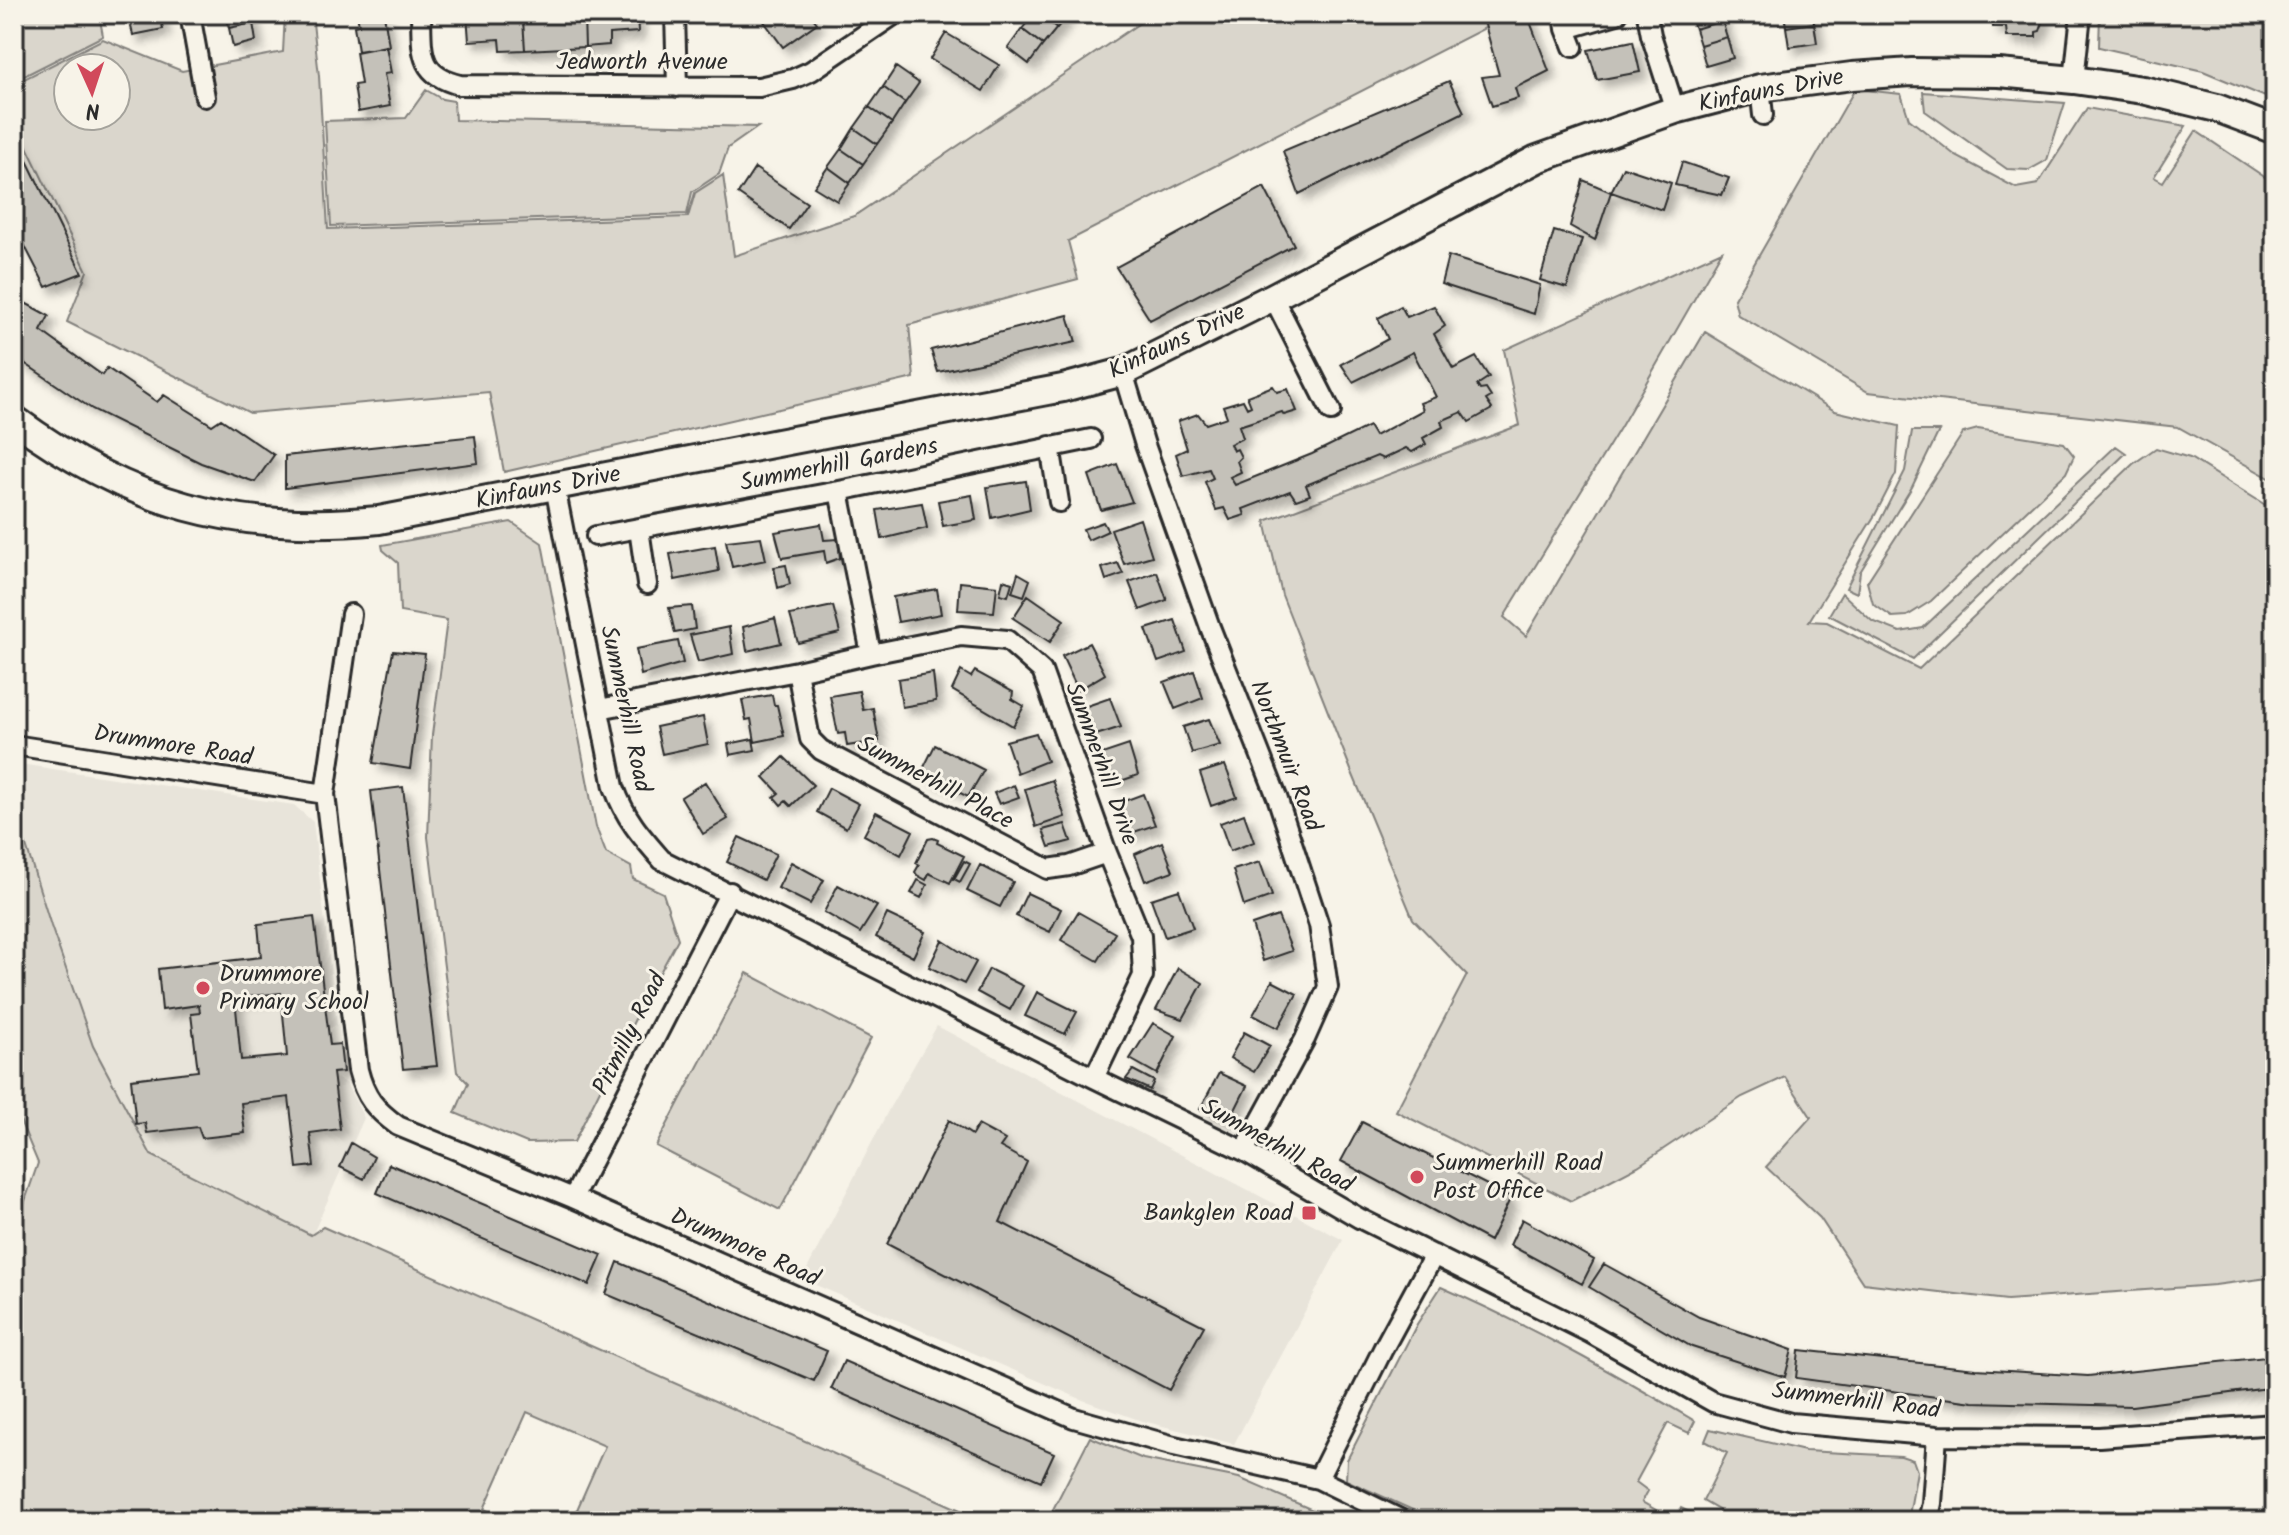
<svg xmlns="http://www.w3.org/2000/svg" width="2289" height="1535" font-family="Kalam,sans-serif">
<defs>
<filter id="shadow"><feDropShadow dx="7" dy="7" stdDeviation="4" flood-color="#0004"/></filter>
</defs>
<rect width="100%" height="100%" fill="#f7f3e8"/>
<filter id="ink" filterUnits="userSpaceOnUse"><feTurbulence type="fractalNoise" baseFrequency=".0125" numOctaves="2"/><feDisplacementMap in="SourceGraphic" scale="16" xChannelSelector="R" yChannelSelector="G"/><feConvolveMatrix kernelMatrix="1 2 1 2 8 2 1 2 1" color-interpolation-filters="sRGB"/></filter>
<g filter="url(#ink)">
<path fill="#e8e4da" d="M 20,764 L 294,805 L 313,822 L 337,1025 L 328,1029 L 330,1045 L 340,1044 L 343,1072 L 333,1073 L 333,1077 L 346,1083 L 364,1118 L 312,1236 L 151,1156 L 93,1046 L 51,926 L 15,810 Z
M 937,1026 L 1343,1240 L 1234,1444 L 1139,1420 L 1083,1400 L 802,1279 L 890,1107 Z"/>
<path fill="#dad6cc" stroke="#82807c" stroke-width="2" fill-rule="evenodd" d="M 14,14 L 99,14 L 103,36 L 14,81 Z
M 285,14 L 312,14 L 319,76 L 328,229 L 688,217 L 695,193 L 723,175 L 734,256 L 854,216 L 1153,14 L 1486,14 L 1493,24 L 1068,241 L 1078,279 L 909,325 L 914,378 L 504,472 L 489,392 L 250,413 L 67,322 L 87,271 L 14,120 L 14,84 L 103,39 L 182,71 L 283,52 ZM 68,68 L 116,68 L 116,116 L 68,116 Z
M 2100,14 L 2275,14 L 2275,101 L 2203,71 L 2099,47 Z
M 1855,89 L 1901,94 L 1909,119 L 1956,156 L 2016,188 L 2038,184 L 2087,108 L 2186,126 L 2154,177 L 2163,182 L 2196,131 L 2275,184 L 2275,481 L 2178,427 L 1868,392 L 1738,315 L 1734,299 Z
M 426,90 L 442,99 L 454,101 L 455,120 L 758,127 L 728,148 L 719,174 L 692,192 L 687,214 L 331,226 L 325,121 L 406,118 Z
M 1923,92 L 2065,103 L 2047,160 L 2029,170 L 2007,169 L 1925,111 Z
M 1722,251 L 1620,428 L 1504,617 L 1526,636 L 1705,332 L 1835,411 L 1899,426 L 1896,474 L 1875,515 L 1809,621 L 1827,622 L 1919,669 L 2133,464 L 2156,448 L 2190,458 L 2275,511 L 2275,1005 L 2272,1019 L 2275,1020 L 2275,1277 L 2215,1285 L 2007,1300 L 1863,1283 L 1820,1218 L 1766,1167 L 1811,1117 L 1785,1077 L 1742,1097 L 1638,1166 L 1571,1201 L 1396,1111 L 1467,975 L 1413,919 L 1351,770 L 1282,595 L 1265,521 L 1520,425 L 1504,350 Z
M 1978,429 L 2064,443 L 2074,456 L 2066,473 L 1931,601 L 1907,616 L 1892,617 L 1873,604 L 1867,582 L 1963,433 Z
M 1912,431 L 1939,431 L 1912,487 L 1860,572 L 1857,593 L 1846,588 L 1905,471 Z
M 2116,446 L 2126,453 L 1913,659 L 1829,615 L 1842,593 L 1872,621 L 1900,632 L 1923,628 Z
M 511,522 L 542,543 L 596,827 L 606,853 L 631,867 L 633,879 L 663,893 L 678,939 L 636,1017 L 574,1142 L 527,1143 L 455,1113 L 468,1083 L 457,1072 L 428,837 L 432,735 L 447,620 L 400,612 L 398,563 L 383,550 L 382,545 Z
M 14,763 L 20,764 L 15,810 L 51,926 L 93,1046 L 151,1155 L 311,1235 L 323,1227 L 985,1521 L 572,1521 L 605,1446 L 527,1412 L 484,1509 L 510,1521 L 14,1521 L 14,1233 L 38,1163 L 14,1106 Z
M 747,973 L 871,1038 L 780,1210 L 656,1146 Z
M 1441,1287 C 1529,1325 1613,1373 1695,1421 L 1689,1433 L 1668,1423 L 1636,1482 L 1648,1491 L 1642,1502 L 1674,1520 L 1681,1508 L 1708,1521 L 1437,1521 L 1346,1480 L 1347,1460 L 1417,1324 Z
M 1710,1429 L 1805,1451 L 1901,1456 L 1913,1460 L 1917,1471 L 1908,1521 L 1716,1521 L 1720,1511 L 1703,1501 L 1727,1453 L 1705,1441 Z
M 1090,1437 L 1143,1459 L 1239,1478 L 1338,1521 L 1047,1521 Z"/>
<path fill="#c4c1b9" stroke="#2b2b2b" stroke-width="2" fill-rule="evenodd" filter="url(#shadow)" d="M 128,14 L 160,14 L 163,29 L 133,35 Z
M 226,14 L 251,14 L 253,23 L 229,28 Z
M 357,14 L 384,14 L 389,46 L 358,51 L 354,26 L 359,25 Z
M 467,14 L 500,14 L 501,21 L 523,20 L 525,50 L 501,51 L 500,39 L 469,41 Z
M 606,14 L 637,14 L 638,32 L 609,34 L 609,45 L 585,47 L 584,16 Z
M 772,14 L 810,14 L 817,23 L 783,47 L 763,20 Z
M 1034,14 L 1039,14 L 1057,28 L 1043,45 L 1022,29 Z
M 1039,14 L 1068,14 L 1057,28 Z
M 1482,14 L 1527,14 L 1549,71 L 1515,88 L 1518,98 L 1492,106 L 1482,77 L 1499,75 Z
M 1690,14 L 1720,14 L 1722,21 L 1695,29 Z
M 1784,14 L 1813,14 L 1814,23 L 1786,27 Z
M 1992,14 L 2046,14 L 2040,31 L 2036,32 L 2036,37 L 2007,37 L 2006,27 L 1993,27 Z
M 584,16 L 585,47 L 525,50 L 523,20 Z
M 1722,21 L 1727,37 L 1700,45 L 1695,29 Z
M 253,23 L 256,41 L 233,47 L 229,28 Z
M 1814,23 L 1817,43 L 1789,47 L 1786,27 Z
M 1022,29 L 1043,45 L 1029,64 L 1008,48 Z
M 946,33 L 999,65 L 983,91 L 930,59 Z
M 1727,37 L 1733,58 L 1706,66 L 1700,45 Z
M 1633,41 L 1640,72 L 1597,80 L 1588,50 Z
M 386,46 L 391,73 L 384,74 L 390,106 L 358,112 L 354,85 L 361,84 L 356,52 Z
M 896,67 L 919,83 L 905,103 L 883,87 Z
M 1449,81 L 1464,112 L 1299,194 L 1283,151 Z
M 883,87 L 905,103 L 892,123 L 869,107 Z
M 869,107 L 892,123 L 877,144 L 854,128 Z
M 854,128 L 877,144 L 863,164 L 841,149 Z
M 14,134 L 82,273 L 46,287 L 14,225 Z
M 841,149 L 863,164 L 850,183 L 828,167 Z
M 1682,162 L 1729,178 L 1722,195 L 1675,185 Z
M 828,167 L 850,183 L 837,201 L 814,187 Z
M 1623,167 L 1671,183 L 1662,210 L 1611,192 Z
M 755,168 L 807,203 L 789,229 L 738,194 Z
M 1583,180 L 1611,192 L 1595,240 L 1570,226 Z
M 1264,187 L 1294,245 L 1150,320 L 1116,267 Z
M 1554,231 L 1582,239 L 1567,288 L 1540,280 Z
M 1448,256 L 1540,285 L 1534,314 L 1441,284 Z
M 16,298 L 49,316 L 41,331 L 102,375 L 107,368 L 157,402 L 164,395 L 212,425 L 221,419 L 274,455 L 255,482 L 201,463 L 92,409 L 14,356 L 21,346 L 14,343 L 14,302 Z
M 1401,306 L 1407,317 L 1434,306 L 1445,326 L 1434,334 L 1453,369 L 1476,357 L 1489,377 L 1477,385 L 1480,390 L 1486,389 L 1491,397 L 1486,400 L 1492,409 L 1469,422 L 1462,412 L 1441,421 L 1443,427 L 1423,438 L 1426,444 L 1412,452 L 1406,448 L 1383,459 L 1377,456 L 1306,485 L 1310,495 L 1296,500 L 1290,491 L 1243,509 L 1245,515 L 1230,520 L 1224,508 L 1216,510 L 1205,482 L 1213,478 L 1209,469 L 1183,476 L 1176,454 L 1187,449 L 1178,421 L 1198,414 L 1206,424 L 1227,417 L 1223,406 L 1243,400 L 1247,408 L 1251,406 L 1247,396 L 1273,386 L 1277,392 L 1288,389 L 1297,411 L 1284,415 L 1282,412 L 1239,426 L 1243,438 L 1230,444 L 1233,451 L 1237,449 L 1241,457 L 1237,461 L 1241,472 L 1230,477 L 1235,485 L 1312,454 L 1369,426 L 1375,436 L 1423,410 L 1420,403 L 1436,397 L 1413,352 L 1353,382 L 1341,364 L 1388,339 L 1378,318 Z
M 1068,315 L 1076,342 L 938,372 L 931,350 Z
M 475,436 L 478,463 L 285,488 L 285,456 Z
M 1117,464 L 1132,502 L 1101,510 L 1089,475 Z
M 1026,481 L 1030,509 L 992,518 L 987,487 Z
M 972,495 L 976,520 L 943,526 L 938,501 Z
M 922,503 L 927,528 L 882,539 L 877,510 Z
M 1140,519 L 1152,556 L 1124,564 L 1111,529 Z
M 1103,522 L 1108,531 L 1088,540 L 1083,529 Z
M 821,524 L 824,540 L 838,539 L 840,558 L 826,563 L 824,551 L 782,558 L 775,532 Z
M 761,537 L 766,560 L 732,567 L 726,541 Z
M 715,546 L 719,571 L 675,580 L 670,554 Z
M 1118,563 L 1123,574 L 1106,580 L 1102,568 Z
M 786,565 L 790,584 L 778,588 L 774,567 Z
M 1157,572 L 1167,600 L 1140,610 L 1129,582 Z
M 1018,573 L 1030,580 L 1024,596 L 1012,592 Z
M 1003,580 L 1012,583 L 1008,596 L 1000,594 Z
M 960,582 L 997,586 L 994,612 L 958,610 Z
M 937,589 L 941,614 L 898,622 L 893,597 Z
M 1028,595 L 1064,620 L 1050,642 L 1013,618 Z
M 692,606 L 695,629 L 675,633 L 669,608 Z
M 833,606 L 840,633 L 798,643 L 790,615 Z
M 775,618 L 781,643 L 747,651 L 743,627 Z
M 1175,620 L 1186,652 L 1158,662 L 1146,629 Z
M 729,627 L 733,654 L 698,662 L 690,635 Z
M 678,641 L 683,663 L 641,675 L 636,649 Z
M 1089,643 L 1105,674 L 1078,690 L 1062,656 Z
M 393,651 L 425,654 L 410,769 L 373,763 Z
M 961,671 L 971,677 L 975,671 L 1013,692 L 1012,699 L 1024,706 L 1013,726 L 952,690 Z
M 1194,671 L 1203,698 L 1175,709 L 1164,682 Z
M 933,673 L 936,701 L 902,707 L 898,679 Z
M 859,691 L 863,710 L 873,708 L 879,741 L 847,746 L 845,733 L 838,734 L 830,696 Z
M 772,695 L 774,705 L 777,705 L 784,736 L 755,742 L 751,719 L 746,720 L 742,700 Z
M 1110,698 L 1121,727 L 1093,736 L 1084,707 Z
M 703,717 L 708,744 L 662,754 L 656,727 Z
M 1209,719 L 1220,745 L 1192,753 L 1183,727 Z
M 1036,733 L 1047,761 L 1017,773 L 1006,741 Z
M 753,739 L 755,750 L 730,755 L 728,744 Z
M 935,745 L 984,770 L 968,797 L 921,773 Z
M 1129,745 L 1138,775 L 1112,784 L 1099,755 Z
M 784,757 L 813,785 L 791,806 L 786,801 L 781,805 L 774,797 L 779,793 L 764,777 Z
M 1225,765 L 1237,797 L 1211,806 L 1200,773 Z
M 1052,780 L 1065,817 L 1036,827 L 1025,789 Z
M 705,782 L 728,819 L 703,834 L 681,797 Z
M 1014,785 L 1019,797 L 999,804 L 994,793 Z
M 403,787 L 437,1066 L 403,1069 L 371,791 Z
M 829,788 L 859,804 L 846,828 L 817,812 Z
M 1143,794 L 1155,825 L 1128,834 L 1116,804 Z
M 876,812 L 913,831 L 901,855 L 864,835 Z
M 1244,814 L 1254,842 L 1230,851 L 1220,823 Z
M 1065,824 L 1071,841 L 1049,847 L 1043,830 Z
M 739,837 L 776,854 L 763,880 L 727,862 Z
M 933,838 L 938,840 L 937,843 L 964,856 L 950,883 L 929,873 L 926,880 L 917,875 L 915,872 L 919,865 L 916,863 L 928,839 Z
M 1162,842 L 1173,871 L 1145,881 L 1135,854 Z
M 964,861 L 970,864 L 960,882 L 954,879 Z
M 791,862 L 824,880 L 810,904 L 778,888 Z
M 1260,862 L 1272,896 L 1244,906 L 1233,870 Z
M 980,865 L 1013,882 L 1000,907 L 967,891 Z
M 918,880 L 927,885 L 921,898 L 911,893 Z
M 838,885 L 877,906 L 860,933 L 824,912 Z
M 1179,890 L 1193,928 L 1165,937 L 1151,899 Z
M 1027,893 L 1061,909 L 1050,932 L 1016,916 Z
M 1078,912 L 1115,933 L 1098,961 L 1061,940 Z
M 887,914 L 925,932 L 913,957 L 876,937 Z
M 1278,916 L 1292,951 L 1263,961 L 1252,925 Z
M 314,917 L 330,1045 L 340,1044 L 343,1072 L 333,1073 L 340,1129 L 310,1133 L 314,1166 L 297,1168 L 289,1097 L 241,1103 L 245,1133 L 202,1138 L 198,1127 L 147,1133 L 145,1123 L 136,1124 L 131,1079 L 198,1071 L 191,1014 L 200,1013 L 199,1005 L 162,1010 L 158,969 L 261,957 L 258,924 ZM 281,993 L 287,1056 L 241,1060 L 235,998 Z
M 942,940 L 976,962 L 964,984 L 929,967 Z
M 1178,968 L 1203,983 L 1183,1019 L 1156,1010 Z
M 989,969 L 1023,986 L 1010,1010 L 977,992 Z
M 1272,981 L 1297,994 L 1278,1028 L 1253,1015 Z
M 1037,992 L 1077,1012 L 1065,1034 L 1025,1016 Z
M 1153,1023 L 1176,1036 L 1157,1074 L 1130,1059 Z
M 1244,1032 L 1270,1046 L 1254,1072 L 1230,1058 Z
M 1133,1070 L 1154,1081 L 1150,1090 L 1126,1079 Z
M 1219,1073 L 1247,1086 L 1229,1122 L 1200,1109 Z
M 949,1120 L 972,1135 L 978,1125 L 998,1136 L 1005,1140 L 1000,1147 L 1027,1162 L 1000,1222 L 1204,1326 L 1169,1390 L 887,1244 Z
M 1362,1122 L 1511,1197 L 1490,1241 L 1341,1161 Z
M 351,1143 L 374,1157 L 364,1179 L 340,1167 Z
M 389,1164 L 602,1255 L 589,1285 L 377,1193 Z
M 1522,1219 L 1594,1260 L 1582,1284 L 1510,1245 Z
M 618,1262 L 827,1351 L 814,1381 L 606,1294 Z
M 1604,1264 L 1699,1317 L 1792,1350 L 1785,1377 L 1692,1347 L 1589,1287 Z
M 1799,1350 L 1976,1369 L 2088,1376 L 2275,1356 L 2275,1387 L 2132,1406 L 1973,1402 L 1796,1378 Z
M 844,1361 L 1054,1453 L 1041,1481 L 831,1389 Z"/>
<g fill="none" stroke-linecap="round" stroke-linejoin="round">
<g stroke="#2b2b2b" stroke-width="24">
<path id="street" d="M 190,14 L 205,97
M 421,14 C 422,51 418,75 460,85 L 759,87 L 793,79 L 811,71 L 895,14
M 675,14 L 677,87
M 1564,14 L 1566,29 L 1573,47
M 1647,14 L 1651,35 L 1675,110
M 1566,29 L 1617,14
M 2074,80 L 2081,14
M 1760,88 L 1763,115
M 1273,297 L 1331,411
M 1123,372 L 1145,445 L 1210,627 L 1277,797 L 1319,925 L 1328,987 L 1305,1039 L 1244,1151
M 1050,446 L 1059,502
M 555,487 L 614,787 C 625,818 640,835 662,860 L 1094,1078 L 1244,1151 L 1359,1218 L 1590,1333 L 1713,1402 L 1791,1423 L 1937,1436 L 2099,1437 L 2275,1424
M 839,491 L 871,654
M 639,529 L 647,584
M 596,536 L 839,491 L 1091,439
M 351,614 L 325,794 L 358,1070 C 365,1098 375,1109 398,1126 L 573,1198 L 1074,1418 L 1174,1446 L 1318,1479 L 1404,1521
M 797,671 L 810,739 L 821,750 L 1048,869 L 1069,866 L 1107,853
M 599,709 L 797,671 L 871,654 L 961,636 L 1007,640 L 1042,671 L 1107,853 L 1141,936 L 1143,976 L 1094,1078
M 14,745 L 325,794
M 573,1198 L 730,892
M 1318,1479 L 1383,1349 L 1434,1255
M 1928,1521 L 1932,1503 L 1937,1436"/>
</g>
<g stroke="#2b2b2b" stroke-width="32">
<path id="secondary" d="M 14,419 C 129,504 236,534 379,520 L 1063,388 L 1123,372 L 1273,297 L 1537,159 L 1675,110 L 1760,88 L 1852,76 L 1912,72 L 1999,73 L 2074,80 L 2143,90 L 2217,108 L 2275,130"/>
</g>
<use href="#street" stroke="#f7f3e8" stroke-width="18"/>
<use href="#secondary" stroke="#f7f3e8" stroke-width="26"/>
</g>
</g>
<g fill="#d1495b" stroke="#f7f3e8" stroke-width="3">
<circle cx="203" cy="988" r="8"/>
<circle cx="1417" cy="1177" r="8"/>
<rect x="1301" y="1205" width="16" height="16" rx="4"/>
</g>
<g text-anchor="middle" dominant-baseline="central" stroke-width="6" stroke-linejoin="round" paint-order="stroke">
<g font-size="24" fill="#2b2b2b" stroke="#f7f3e8">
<text x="642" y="62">Jedworth Avenue</text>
<text transform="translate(1771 91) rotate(-11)">Kinfauns Drive</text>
<text transform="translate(1177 342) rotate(-25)">Kinfauns Drive</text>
<text transform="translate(839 465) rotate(-11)">Summerhill Gardens</text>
<text transform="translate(548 488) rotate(-11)">Kinfauns Drive</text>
<text transform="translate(625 709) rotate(78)">Summerhill Road</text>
<text transform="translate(173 746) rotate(9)">Drummore Road</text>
<text transform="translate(1285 756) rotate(69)">Northmuir Road</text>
<text transform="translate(1101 764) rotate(70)">Summerhill Drive</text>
<text transform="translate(935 783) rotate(28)">Summerhill Place</text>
<text transform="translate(630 1034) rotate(-63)">Pitmilly Road</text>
<text transform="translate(1277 1146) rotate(29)">Summerhill Road</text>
<text transform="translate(745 1248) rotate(24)">Drummore Road</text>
<text transform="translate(1856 1401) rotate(7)">Summerhill Road</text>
</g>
<g font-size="24" fill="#2b2b2b" stroke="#f7f3e8" text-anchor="start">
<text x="219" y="974">Drummore<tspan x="219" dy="28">Primary School</tspan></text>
<text x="1433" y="1163">Summerhill Road<tspan x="1433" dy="28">Post Office</tspan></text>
<text x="1293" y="1213" text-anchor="end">Bankglen Road</text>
</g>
</g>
<rect width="2289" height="1535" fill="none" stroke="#f7f3e8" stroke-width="48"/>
<rect x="24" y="24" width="2241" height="1487" fill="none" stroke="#2b2b2b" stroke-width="3" filter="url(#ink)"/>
<g transform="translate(92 92) rotate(177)"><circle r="38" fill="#f7f3e8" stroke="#a5a39c" stroke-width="2"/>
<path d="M0-6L14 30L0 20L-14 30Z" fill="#d1495b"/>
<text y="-12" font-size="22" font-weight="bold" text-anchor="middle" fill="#2b2b2b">N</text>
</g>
</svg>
